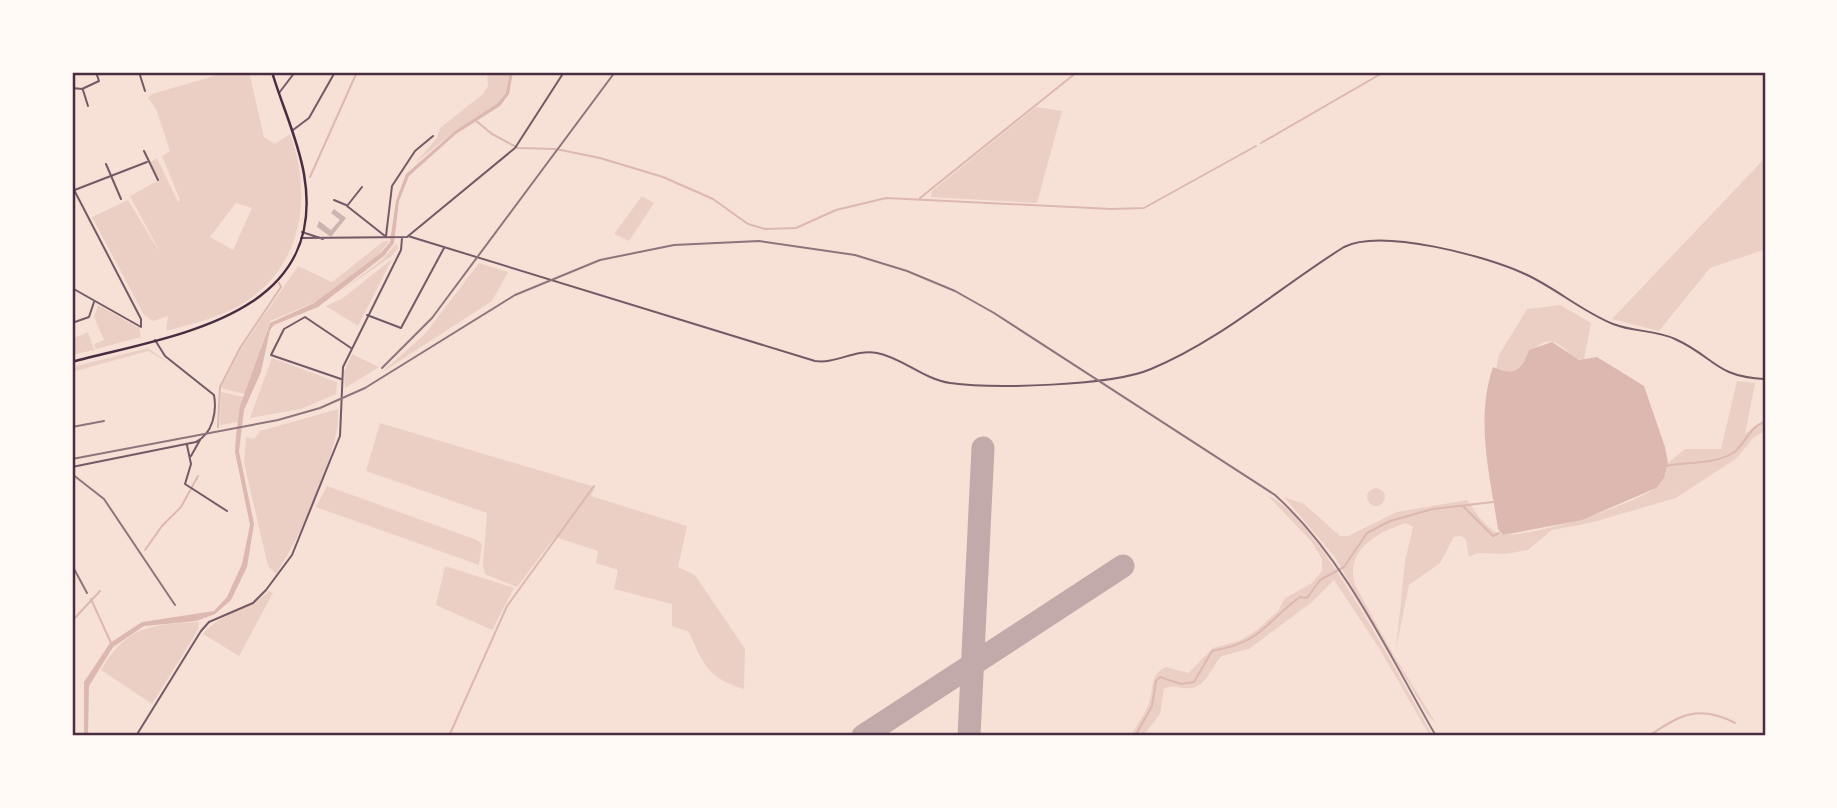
<svg xmlns="http://www.w3.org/2000/svg" width="1837" height="808" font-family="Rubik,sans-serif">
<rect width="100%" height="100%" fill="#f7e1d7"/>
<path fill="#ebcfc5" fill-rule="evenodd" d="M 213,72 L 249,72 L 264,137 L 275,144 L 290,134 C 313,196 303,267 242,304 C 218,318 192,324 166,331 L 168,316 L 153,321 L 144,315 L 92,217 L 128,200 L 161,254 L 130,196 L 159,180 L 150,162 L 157,158 L 178,202 L 180,200 L 162,156 L 170,151 L 156,109 L 148,98 L 152,94 L 214,76 ZM 236,203 L 252,208 L 233,250 L 210,237 Z
M 487,72 L 510,72 L 507,93 L 498,104 L 455,131 L 415,163 L 437,138 L 440,128 L 483,94 L 488,86 Z
M 1036,107 L 1062,111 L 1037,203 L 931,197 L 932,191 Z
M 1765,158 L 1763,250 L 1710,268 L 1659,331 L 1612,319 Z
M 642,196 L 654,203 L 629,241 L 614,234 Z
M 384,241 L 389,241 L 379,255 L 315,302 L 270,321 L 245,394 L 221,388 L 241,349 L 298,266 L 332,282 Z
M 396,244 L 398,248 L 392,256 L 338,293 L 382,260 Z
M 392,259 L 358,326 L 326,306 L 343,298 Z
M 479,263 L 508,272 L 492,301 L 381,373 L 425,334 Z
M 98,305 L 139,328 L 141,337 L 96,349 L 94,344 L 104,340 L 94,317 Z
M 1560,305 L 1591,323 L 1584,360 C 1572,360 1570,352 1561,346 C 1541,331 1527,357 1519,370 L 1511,373 L 1496,369 L 1499,355 L 1527,309 Z
M 88,332 L 94,350 L 72,355 L 72,339 Z
M 148,348 L 169,363 L 148,351 L 72,372 L 72,367 Z
M 352,354 L 379,367 L 345,388 L 344,372 Z
M 272,358 L 337,382 L 336,394 L 301,409 L 250,418 Z
M 1737,381 L 1755,383 L 1745,434 L 1765,419 L 1765,431 L 1753,438 L 1737,458 L 1676,498 L 1590,523 L 1552,530 L 1528,550 L 1506,554 L 1477,553 L 1469,557 L 1466,540 L 1461,536 L 1454,537 L 1440,563 L 1409,585 L 1396,649 L 1405,561 L 1413,527 L 1406,523 C 1378,532 1344,550 1355,585 L 1393,654 L 1436,723 L 1428,716 L 1334,556 L 1284,497 L 1304,504 L 1340,536 L 1348,536 L 1397,512 L 1467,500 C 1476,512 1486,530 1501,534 C 1524,540 1638,504 1656,487 C 1663,481 1667,472 1668,463 L 1685,449 L 1721,449 Z
M 221,392 L 244,397 L 238,422 L 220,425 Z
M 338,409 C 342,448 298,541 276,574 L 268,566 L 244,463 L 246,437 L 254,439 L 260,431 Z
M 380,423 L 595,487 L 591,496 L 687,526 L 678,567 L 695,575 L 745,649 L 744,689 C 708,678 704,666 689,632 L 672,626 L 672,604 L 614,589 L 618,570 L 596,563 L 598,551 L 555,537 L 517,587 L 485,574 L 483,565 L 487,513 L 366,471 Z
M 327,486 L 477,540 L 482,544 L 479,565 L 316,507 Z
M1367 497a9 9 0 1 1 18 0a9 9 0 1 1-18 0Z
M 1268,496 C 1316,514 1404,686 1433,736 L 1430,736 L 1379,648 L 1334,580 L 1312,602 L 1249,649 L 1222,656 C 1212,666 1207,685 1192,688 C 1181,690 1173,683 1164,689 L 1160,714 L 1143,736 L 1130,736 C 1136,727 1143,716 1148,706 C 1155,690 1148,675 1166,667 L 1188,673 L 1213,648 L 1239,641 L 1257,630 L 1278,611 L 1285,598 L 1312,583 L 1322,571 L 1322,559 L 1312,542 Z
M 445,566 L 514,588 L 492,630 L 436,605 Z
M 269,591 L 273,593 L 239,656 L 203,634 C 220,613 250,610 269,591 Z
M 199,622 L 198,630 L 152,704 L 101,670 C 126,626 152,624 199,622 Z"/>
<path fill="#dcb8b0" d="M 510,72 L 513,72 L 509,94 L 500,106 L 456,134 L 409,176 L 399,201 L 394,243 L 384,256 L 318,307 L 274,325 L 270,330 L 261,372 L 244,410 L 239,451 L 254,524 L 247,567 L 231,600 L 215,614 L 196,621 L 144,626 L 113,647 L 89,686 L 88,736 L 84,736 L 84,682 L 110,643 L 142,622 L 214,611 L 227,597 L 242,564 L 250,525 L 235,452 L 236,436 L 240,406 L 270,323 L 314,303 L 381,253 L 390,242 L 396,201 L 406,174 L 455,131 L 498,103 L 506,93 Z
M 1552,342 L 1579,360 L 1597,357 L 1644,386 L 1665,447 L 1668,463 L 1664,478 L 1656,488 L 1582,520 L 1503,535 L 1498,529 C 1490,475 1475,420 1493,367 C 1515,377 1522,370 1529,350 Z"/>
<g fill="none" stroke-linecap="round" stroke-linejoin="round">
<path stroke="#dcb8b0" stroke-width="2" d="M 475,120 L 492,134 L 518,148 L 556,149 L 600,158 L 663,177 L 713,199 L 748,224 L 765,229 L 796,228 L 836,210 L 886,198 L 1111,209 L 1144,208 L 1256,146
M 1261,143 L 1384,72
M 310,177 L 357,72
M 920,198 L 1077,72
M 218,427 L 220,387 L 240,348 L 281,287 L 279,283
M 1666,466 C 1687,462 1715,464 1733,453 C 1746,444 1748,427 1765,422
M 1463,506 L 1493,536 L 1499,533
M 145,550 L 162,526 L 181,507 L 198,476
M 91,599 L 111,643
M 72,621 L 100,591
M 449,736 L 507,606 L 594,486
M 1135,736 L 1152,706 L 1156,681 L 1160,677 L 1181,684 L 1194,682 L 1212,651 C 1264,641 1262,625 1300,597 L 1307,598 L 1320,580 L 1344,567 L 1367,533 L 1390,521 L 1433,509 L 1493,502
M 1649,736 C 1679,715 1699,704 1735,723"/>
<path stroke="#c3aaaa" stroke-width="23" d="M 863,736 L 1123,566
M 969,736 L 983,448"/>
</g>
<path fill="#ccb4b1" d="M 334,209 L 346,218 L 331,237 L 317,227 L 319,221 L 331,230 L 340,220 L 331,213 Z"/>
<g fill="none" stroke-linecap="round" stroke-linejoin="round">
<path stroke="#755966" stroke-width="2" d="M 139,72 L 145,91
M 72,88 L 82,89 L 99,81 L 96,72
M 83,90 L 88,106
M 279,93 L 295,72
M 293,130 L 309,118 L 335,72
M 144,151 L 158,180
M 106,164 L 121,199
M 72,186 L 141,319 L 141,327 L 72,288
M 362,187 L 347,206 L 385,236
M 72,191 L 147,162
M 334,200 L 346,205
M 386,236 L 392,186 L 415,151 L 433,136
M 367,315 L 401,328 L 444,248
M 72,323 L 89,317 L 94,302
M 341,379 L 271,355 L 284,329 L 305,317 L 351,348
M 187,445 L 191,464 L 185,484 L 227,511
M 191,456 L 200,440
M 72,467 L 196,442 C 213,433 217,412 214,395 L 165,356 L 155,340"/>
<path stroke="#755966" stroke-width="2" d="M 302,232 L 323,239
M 408,236 L 815,361 C 837,364 854,349 877,353 C 903,358 923,379 950,383 C 992,389 1112,386 1151,369 C 1221,340 1280,287 1344,247 C 1381,228 1487,256 1525,274 C 1556,288 1581,311 1613,324 C 1633,332 1656,330 1675,339 C 1715,357 1715,377 1765,379
M 301,238 L 407,237 L 515,148 L 564,72
M 136,736 L 201,631 L 209,622 L 253,603 L 266,590 L 292,555 L 340,436 L 343,367 L 401,250 L 402,238"/>
<path stroke="#4a2c40" stroke-width="2.5" d="M 72,362 C 172,335 329,318 304,174 C 298,139 282,106 272,72"/>
<path stroke="#8f747c" stroke-width="2" d="M 382,368 L 432,318 L 615,72
M 72,427 L 104,421
M 72,459 L 278,420 L 320,408 L 365,388 L 515,295 L 600,260 L 674,245 L 759,241 L 855,255 L 907,271 L 955,291 L 994,313 L 1275,495 C 1345,558 1389,655 1436,736
M 72,474 L 104,499 L 175,605
M 72,565 L 87,593"/>
</g>
<rect width="1837" height="808" fill="none" stroke="#fffaf5" stroke-width="147"/>
<rect x="74" y="74" width="1690" height="660" fill="none" stroke="#4a2c40" stroke-width="2.5"/>
</svg>
